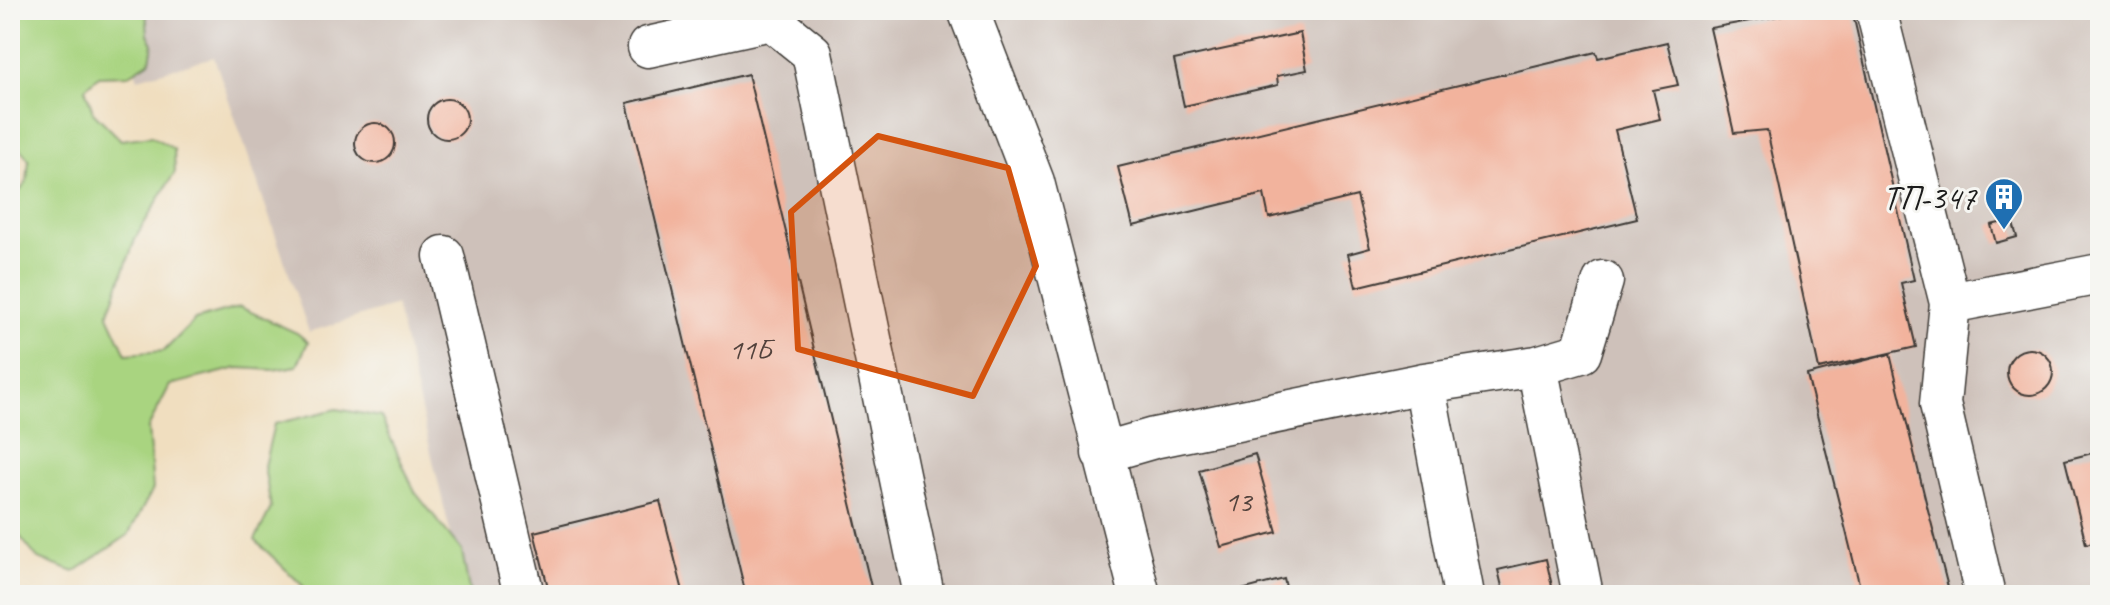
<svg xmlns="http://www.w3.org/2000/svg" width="2110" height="605" font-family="Caveat,sans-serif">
<rect width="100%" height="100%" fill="#f6f6f2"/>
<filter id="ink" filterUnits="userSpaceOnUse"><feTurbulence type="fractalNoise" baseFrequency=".0125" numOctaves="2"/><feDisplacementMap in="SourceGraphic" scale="16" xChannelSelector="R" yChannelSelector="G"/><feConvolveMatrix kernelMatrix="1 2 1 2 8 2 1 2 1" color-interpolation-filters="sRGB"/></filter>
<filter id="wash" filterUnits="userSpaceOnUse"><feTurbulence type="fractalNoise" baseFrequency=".006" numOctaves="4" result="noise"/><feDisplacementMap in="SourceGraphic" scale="32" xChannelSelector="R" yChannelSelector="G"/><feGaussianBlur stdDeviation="1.8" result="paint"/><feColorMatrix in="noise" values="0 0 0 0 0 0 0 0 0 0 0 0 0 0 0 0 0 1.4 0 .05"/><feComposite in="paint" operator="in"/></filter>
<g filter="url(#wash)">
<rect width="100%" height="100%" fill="#f0debf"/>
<path fill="#cec1ba" d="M 112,10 L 2100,10 L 2100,595 L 465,595 L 396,305 L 309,332 L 214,57 L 138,78 Z"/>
<path fill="#a9d480" stroke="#62784e" stroke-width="2" d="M 10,10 L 146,10 L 148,34 L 153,44 L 150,61 L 128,75 L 99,76 L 85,88 L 93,112 L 121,140 L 151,136 L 174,149 L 175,172 L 136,237 L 108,315 L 126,354 L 164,351 L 195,320 L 240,307 L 297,333 L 308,342 L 297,366 L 273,370 L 238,368 L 170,385 L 148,428 L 153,489 L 128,535 L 74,572 L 38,559 L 10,524 L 10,204 L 27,181 L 29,160 L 10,135 Z
M 337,409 L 381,417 L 415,492 L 462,551 L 470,595 L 304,595 L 304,587 L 255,540 L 271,508 L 264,466 L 274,424 Z"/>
<g id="blocks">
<path fill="#f2b39d" d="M 1811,10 L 1852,10 L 1914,280 L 1901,283 L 1916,347 L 1819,369 L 1767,130 L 1734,133 L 1710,28 Z
M 1300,33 L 1307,70 L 1277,76 L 1278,85 L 1184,106 L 1174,60 Z
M 1667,42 L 1678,85 L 1653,90 L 1660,119 L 1615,130 L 1637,219 L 1356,287 L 1348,254 L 1370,248 L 1357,196 L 1269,218 L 1264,194 L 1133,226 L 1118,167 L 1596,52 L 1598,58 Z
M 748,74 L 873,595 L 746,595 L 627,103 Z
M427 119a20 20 0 1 1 40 0a20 20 0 1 1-40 0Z
M355 143a20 20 0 1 1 40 0a20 20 0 1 1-40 0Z
M 2012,220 L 2017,237 L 1996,243 L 1991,225 Z
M2007 372a23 23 0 1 1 46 0a23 23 0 1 1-46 0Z
M 1890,354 L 1927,506 L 1950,595 L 1862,595 L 1807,375 Z
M 2100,451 L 2100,540 L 2086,544 L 2065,460 Z
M 1255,454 L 1277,532 L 1221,547 L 1199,470 Z
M 660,501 L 684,595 L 550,595 L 534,532 Z
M 1546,559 L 1554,595 L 1504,595 L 1498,570 Z
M 1284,579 L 1288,595 L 1226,595 L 1226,594 Z"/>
</g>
</g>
<g filter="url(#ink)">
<use href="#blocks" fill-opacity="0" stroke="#3c3934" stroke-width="2"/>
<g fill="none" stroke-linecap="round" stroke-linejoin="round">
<g stroke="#3c3934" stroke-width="43">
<path id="minor" d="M 968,10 L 1034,182 L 1140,595
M 1876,10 L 1950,303 L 1940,404 L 1985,595
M 648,47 L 771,20 L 812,53 L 924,595
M 444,256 L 524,595
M 1950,303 L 2100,274
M 1537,366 L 1583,595
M 1424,383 L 1464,595
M 1102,453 L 1154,438 L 1424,383 L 1537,366 L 1581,353 L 1603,281"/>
</g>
<use href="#minor" stroke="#fff" stroke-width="40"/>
</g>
</g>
<path fill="#d4530e" fill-opacity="0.2" stroke="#d4530e" stroke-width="6" stroke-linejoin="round" d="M 878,136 L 1008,168 L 1036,266 L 973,396 L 798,349 L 791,212 Z"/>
<defs>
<g id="building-pin" transform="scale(2)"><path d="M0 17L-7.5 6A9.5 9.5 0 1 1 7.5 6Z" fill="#1f6fb2" stroke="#f6f6f2"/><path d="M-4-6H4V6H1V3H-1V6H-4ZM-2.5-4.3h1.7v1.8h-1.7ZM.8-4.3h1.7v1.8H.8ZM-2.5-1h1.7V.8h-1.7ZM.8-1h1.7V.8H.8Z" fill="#fff"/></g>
</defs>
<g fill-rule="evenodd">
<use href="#building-pin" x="2004" y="197"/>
</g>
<g text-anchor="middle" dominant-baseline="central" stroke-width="6" stroke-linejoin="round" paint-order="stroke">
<g font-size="30" fill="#52423c">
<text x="750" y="349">11Б</text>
<text x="1238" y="501">13</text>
</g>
<g font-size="34" fill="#1c1c1c" stroke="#f6f6f2" text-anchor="end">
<text x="1976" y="197">ТП-347</text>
</g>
</g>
<rect width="2110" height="605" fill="none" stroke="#f6f6f2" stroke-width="40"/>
</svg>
